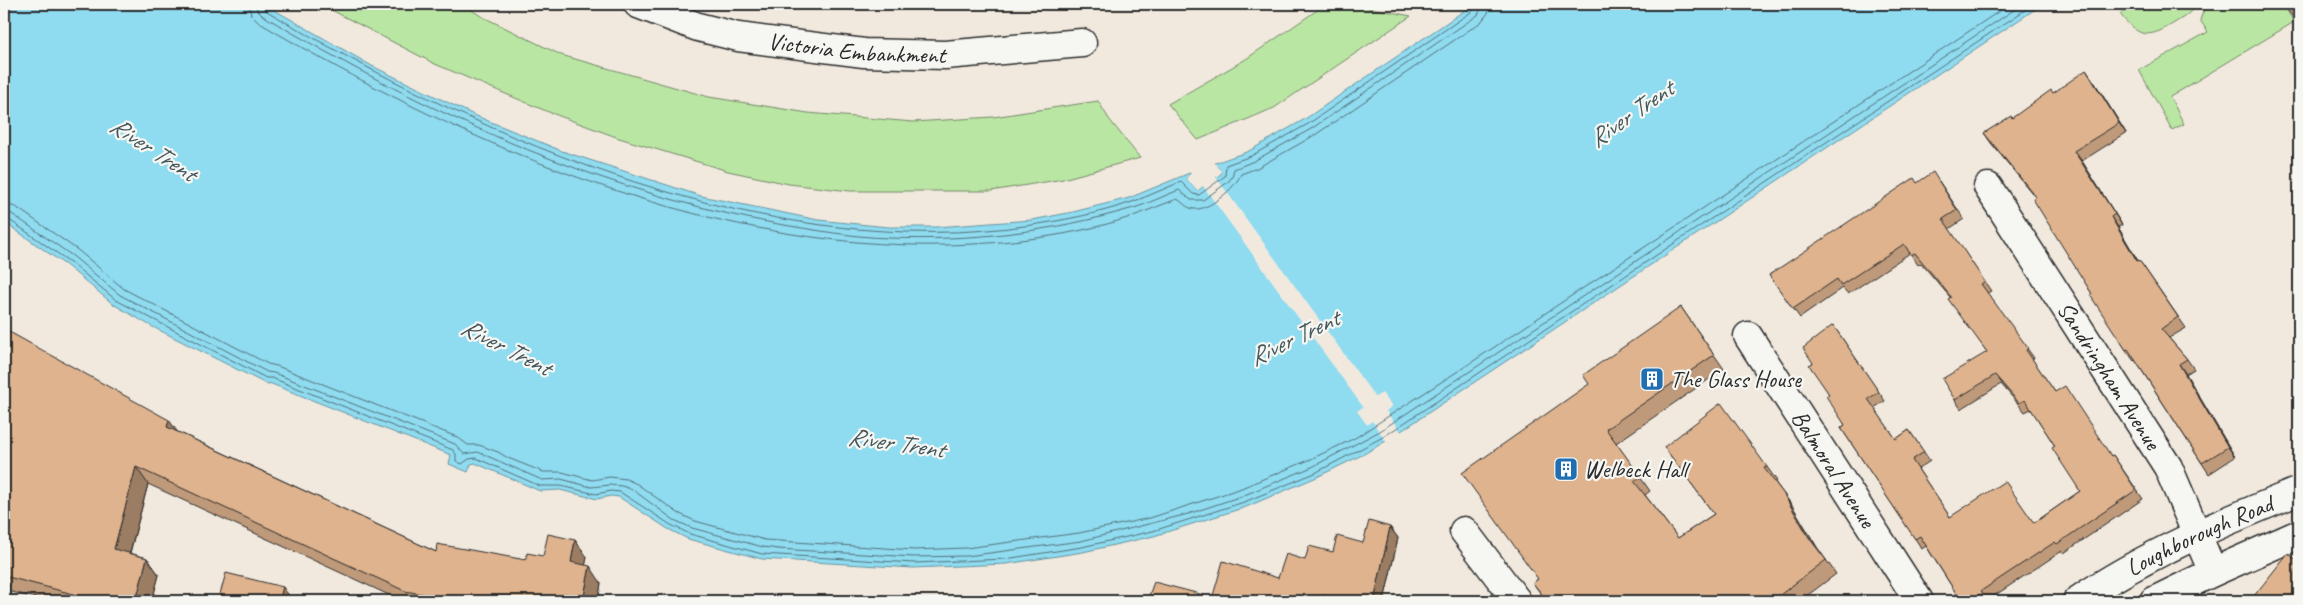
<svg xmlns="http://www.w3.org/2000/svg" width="2303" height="605" font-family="Caveat,sans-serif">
<rect width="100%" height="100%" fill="#f1e9de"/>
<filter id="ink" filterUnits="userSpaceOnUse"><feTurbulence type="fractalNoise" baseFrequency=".02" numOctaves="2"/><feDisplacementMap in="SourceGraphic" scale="10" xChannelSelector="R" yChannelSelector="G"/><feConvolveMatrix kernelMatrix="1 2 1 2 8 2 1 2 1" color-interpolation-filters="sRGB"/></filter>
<g filter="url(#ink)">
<path fill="#bae6a3" stroke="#728867" d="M 320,4 L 462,4 L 481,16 L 561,55 L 709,97 L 808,113 L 913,122 L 993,117 L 1098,101 L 1109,119 L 1140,158 L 1063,179 L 991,191 L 850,191 L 789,184 L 728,171 L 619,138 L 546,111 L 435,64 Z
M 1326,4 L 1350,4 L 1411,16 L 1274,108 L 1198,140 L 1168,104 L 1246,59 Z
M 2135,4 L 2195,4 C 2191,14 2185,16 2176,22 C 2150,38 2140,40 2120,14 Z
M 2206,4 L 2283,4 L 2294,22 L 2170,97 L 2184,124 L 2172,130 L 2139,70 L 2208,32 L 2200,20 Z"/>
<path fill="#8fdbf0" stroke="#6795a1" d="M 4,4 L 264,4 L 372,66 L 474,115 L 562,151 L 701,196 L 818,220 L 888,227 L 936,227 L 1032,220 L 1073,212 L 1129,198 L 1192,172 L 1186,178 L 1197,191 L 1222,173 L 1215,163 L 1249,151 L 1305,119 L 1474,4 L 2043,4 L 1386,441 L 1364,454 L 1317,477 L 1246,507 L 1154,536 L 1083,552 L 1006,564 L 913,568 L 762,559 L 688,539 L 668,529 L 619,497 L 611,496 L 597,499 L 560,490 L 540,491 L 475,463 L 471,464 L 468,472 L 449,464 L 451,455 L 269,383 L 268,385 L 151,326 L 113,304 L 67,266 L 4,222 Z"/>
<path fill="#f1e9de" d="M 1215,163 L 1222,172 L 1216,177 L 1375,397 L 1382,393 L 1392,406 L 1386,411 L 1402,433 L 1387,443 L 1372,421 L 1367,425 L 1357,411 L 1363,407 L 1203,186 L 1197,191 L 1186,178 L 1191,173 L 1189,171 L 1193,170 L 1194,173 L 1190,178 L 1197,188 L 1219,172 L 1213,164 Z"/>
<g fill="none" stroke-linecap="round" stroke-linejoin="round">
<path stroke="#53717a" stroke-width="1" d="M 249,4 L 251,15 L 258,22 C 470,148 722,258 973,244 C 1028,241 1085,233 1136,215 C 1150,210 1163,204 1177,199 C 1183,202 1186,208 1194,209 C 1209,211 1236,187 1241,174 L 1257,168 L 1315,135 L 1481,22 L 1488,13 L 1490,4
M 256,4 L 257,10 L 262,15 C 421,110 595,191 778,224 C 815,230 852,237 889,238 C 971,241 1051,232 1130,209 C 1146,205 1163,196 1179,190 L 1191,200 L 1203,200 L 1228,182 L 1232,177 L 1234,169 L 1254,161 L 1311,129 L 1478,15 L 1483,4
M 263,4 L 265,10 C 488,142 769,264 1032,225 C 1065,220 1101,213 1132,202 C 1149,196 1165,188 1181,182 L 1193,194 L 1199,195 L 1225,176 L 1226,165 L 1251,156 L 1308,124 L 1474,10 L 1476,4
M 4,204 L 16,207 L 79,251 L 124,289 L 268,364 L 277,366 L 457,437 L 468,445 L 479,445 L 498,452 L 508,458 L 543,472 L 562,472 L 592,480 L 610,477 L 626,479 L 637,484 L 678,513 L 695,521 L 765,540 L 914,550 L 966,548 L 1079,533 L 1150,518 L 1239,489 L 1309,460 L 1355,438 L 1472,362 L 2010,4
M 4,212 L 12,214 L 74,257 L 120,295 L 267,372 L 274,373 L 455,444 L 464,454 L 478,452 L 542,480 L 561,479 L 591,487 L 610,485 L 622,486 L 633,490 L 674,520 L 692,528 L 763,547 L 778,549 L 914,557 L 967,556 L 1081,541 L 1188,514 L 1242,496 L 1312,467 L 1380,431 L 2023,4
M 4,218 L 8,219 L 70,262 L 116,300 L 266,378 L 272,378 L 453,450 L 456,454 L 456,461 L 462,464 L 469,459 L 476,458 L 540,486 L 561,486 L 596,494 L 611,491 L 620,492 L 671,525 L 690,534 L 762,554 L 914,563 L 1005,559 L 1082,547 L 1153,531 L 1244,502 L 1315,473 L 1383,437 L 2034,4"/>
<g stroke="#2b2b2b" stroke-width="31">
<g id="minor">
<path id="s1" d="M 638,4 L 698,27 L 738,37 L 864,53 L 945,55 L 1082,43"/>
<path id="s2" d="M 1988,187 L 2168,467 L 2213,572"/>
<path id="s3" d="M 1748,336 L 1919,601"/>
<path d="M 1464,531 L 1517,601"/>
</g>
</g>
<g stroke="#2b2b2b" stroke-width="31">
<g id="primary">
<path id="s4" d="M 2077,601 C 2146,554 2223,522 2299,491"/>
<path d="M 2154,601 L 2213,572 L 2299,534"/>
</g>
</g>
<use href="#minor" stroke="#f6f6f2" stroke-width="28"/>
<use href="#primary" stroke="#f6f6f2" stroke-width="28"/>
</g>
<path fill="#bf9a7a" stroke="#2b2b2b" d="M 2283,4 L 2299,4 L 2299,17 L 2295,20 Z
M 2093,80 L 2126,133 L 2082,161 L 2122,225 L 2118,227 L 2138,261 L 2139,260 L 2186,328 L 2169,338 L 2187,359 L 2194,369 L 2186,374 L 2235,457 L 2209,474 L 2135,360 L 2134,361 L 2126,350 L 2092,294 L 2036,198 L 1991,143 L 1984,133 L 2012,118 L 2053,93 Z
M 1939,181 L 1964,219 L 1949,229 L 1991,291 L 1987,293 L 2034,358 L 2032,359 L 2055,392 L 2111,456 L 2113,455 L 2143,499 L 2064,553 L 2062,551 L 1988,600 L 1988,601 L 1961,601 L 1926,546 L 1922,549 L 1841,428 L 1845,425 L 1813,363 L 1833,325 L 1885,401 L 1874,408 L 1896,439 L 1909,430 L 1930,461 L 1918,469 L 1950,517 L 2034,523 L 2080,491 L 2055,446 L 2031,409 L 2025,412 L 2001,384 L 1961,409 L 1955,400 L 1987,352 L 1950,297 L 1921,263 L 1918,265 L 1910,253 L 1848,294 L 1843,288 L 1800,318 L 1769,275 L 1917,183 Z
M 1681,307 L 1724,369 L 1616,443 L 1650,491 L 1645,495 L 1678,538 L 1714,514 L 1664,447 L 1767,467 L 1777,481 L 1775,482 L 1793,507 L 1817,547 L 1836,574 L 1800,601 L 1546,601 L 1533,583 L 1538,579 L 1589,384 Z
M 4,329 L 178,432 L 436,552 L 526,560 L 543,556 L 575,540 L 587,557 L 585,565 L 601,583 L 598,601 L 402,601 L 148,484 L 130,553 L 147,558 L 159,575 L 152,601 L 47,601 L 4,590 Z
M 1390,527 L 1398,538 L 1384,601 L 1214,601 L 1212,599 L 1278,578 L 1333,552 L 1363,543 Z"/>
<path fill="#9b7d63" stroke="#2b2b2b" d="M 2086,70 L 2093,80 L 2126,133 L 2119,123 Z
M 2074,151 L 2082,161 L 2122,225 L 2115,214 Z
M 2111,217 L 2118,227 L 2144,271 L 2137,261 Z
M 2179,364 L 2186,374 L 2235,457 L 2228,447 Z
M 169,420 L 181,437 L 167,427 Z
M 136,467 L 148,484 L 126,567 L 114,549 Z
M 1783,493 L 1793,507 L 1820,553 L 1810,539 Z
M 1390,527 L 1398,538 L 1384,601 L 1374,601 Z
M 575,540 L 587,557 L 583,579 L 571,562 Z
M 147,558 L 159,575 L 152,601 L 136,601 Z
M 590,566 L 601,583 L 598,601 L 583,601 Z
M 283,587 L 292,600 L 292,601 L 279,601 Z
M 1200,594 L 1204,601 L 1198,601 Z
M 1322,595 L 1327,601 L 1321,601 Z"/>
<path fill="#deb38e" stroke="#2b2b2b" d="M 2086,70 L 2119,123 L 2074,151 L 2115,214 L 2111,217 L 2137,261 L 2139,260 L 2178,317 L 2161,329 L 2187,359 L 2179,364 L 2228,447 L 2202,463 L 2128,349 L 2126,350 L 2090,295 L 2092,294 L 2033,199 L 2036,197 L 1984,133 L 2011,116 L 2012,118 L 2051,90 L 2053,93 Z
M 1933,172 L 1957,210 L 1943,219 L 1985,282 L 1981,284 L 2028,348 L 2026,350 L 2055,392 L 2065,386 L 2111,456 L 2113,455 L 2136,490 L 2057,544 L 2055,542 L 1981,591 L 1983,593 L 1970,601 L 1961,601 L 1920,536 L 1915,539 L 1841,428 L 1845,425 L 1826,396 L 1829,394 L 1809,365 L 1813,363 L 1803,348 L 1833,325 L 1879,392 L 1868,399 L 1896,439 L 1909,430 L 1924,452 L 1912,460 L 1950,517 L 2005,481 L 2034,523 L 2080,491 L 2052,448 L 2055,446 L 2025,400 L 2019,403 L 1995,375 L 1955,400 L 1942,379 L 1987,352 L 1948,299 L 1951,297 L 1915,253 L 1911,255 L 1904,244 L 1841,285 L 1837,279 L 1793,309 L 1769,275 L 1914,178 L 1917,183 Z
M 1681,307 L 1714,355 L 1606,429 L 1641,477 L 1634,481 L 1678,538 L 1714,514 L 1664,447 L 1721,403 L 1767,467 L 1764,468 L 1783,493 L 1810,539 L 1826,560 L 1772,601 L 1547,601 L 1533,583 L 1538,579 L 1462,473 L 1589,384 L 1583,375 Z
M 4,329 L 169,420 L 167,427 L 436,552 L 437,544 L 526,560 L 527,553 L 543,556 L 548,534 L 575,540 L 571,562 L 590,566 L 583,601 L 460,601 L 405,591 L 136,467 L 114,549 L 147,558 L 136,601 L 100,601 L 4,576 Z
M 1369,521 L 1390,527 L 1374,601 L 1345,601 L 1322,595 L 1321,601 L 1298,601 L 1291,599 L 1291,601 L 1221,601 L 1212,599 L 1223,561 L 1278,578 L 1286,554 L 1305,560 L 1309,546 L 1333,552 L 1337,536 L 1363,543 Z
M 2288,553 L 2299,562 L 2299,601 L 2260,601 L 2254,596 Z
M 226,573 L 283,587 L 279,601 L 218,601 Z
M 1154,582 L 1200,594 L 1198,601 L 1147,601 Z
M 2192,596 L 2199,601 L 2188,601 Z
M 327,598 L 338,601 L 326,601 Z"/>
</g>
<defs>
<g id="building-square" transform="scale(1.25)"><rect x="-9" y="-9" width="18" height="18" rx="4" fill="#1f6fb2" stroke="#f6f6f2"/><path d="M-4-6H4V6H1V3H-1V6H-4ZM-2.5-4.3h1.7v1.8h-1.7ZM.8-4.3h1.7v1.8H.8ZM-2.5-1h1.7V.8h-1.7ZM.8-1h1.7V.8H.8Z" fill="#fff"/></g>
</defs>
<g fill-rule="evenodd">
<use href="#building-square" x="1652" y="379"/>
<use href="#building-square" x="1566" y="469"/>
</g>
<g text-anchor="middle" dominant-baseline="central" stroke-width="4.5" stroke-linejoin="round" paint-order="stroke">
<g font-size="24" fill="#2b2b2b" stroke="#f6f6f2">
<text stroke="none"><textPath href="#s1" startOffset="225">Victoria Embankment</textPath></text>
<text stroke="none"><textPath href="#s2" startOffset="224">Sandringham Avenue</textPath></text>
<text stroke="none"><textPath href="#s3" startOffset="158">Balmoral Avenue</textPath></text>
<text stroke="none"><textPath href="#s4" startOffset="139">Loughborough Road</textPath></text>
</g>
<g font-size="24" fill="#2b2b2b" stroke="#f6f6f2" text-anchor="start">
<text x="1670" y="379">The Glass House</text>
<text x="1584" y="469">Welbeck Hall</text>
</g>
<g font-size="25" font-style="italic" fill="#44575c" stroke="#f6f6f2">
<text transform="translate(1631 114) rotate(-35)">River Trent</text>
<text transform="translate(153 149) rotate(33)">River Trent</text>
<text transform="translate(1294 338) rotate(-26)">River Trent</text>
<text transform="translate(506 347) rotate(27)">River Trent</text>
<text transform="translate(896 443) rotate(8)">River Trent</text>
</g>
</g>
<rect width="2303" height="605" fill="none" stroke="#f6f6f2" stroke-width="20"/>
<rect x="10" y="10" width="2283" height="585" fill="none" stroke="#2b2b2b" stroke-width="2" filter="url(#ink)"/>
</svg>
